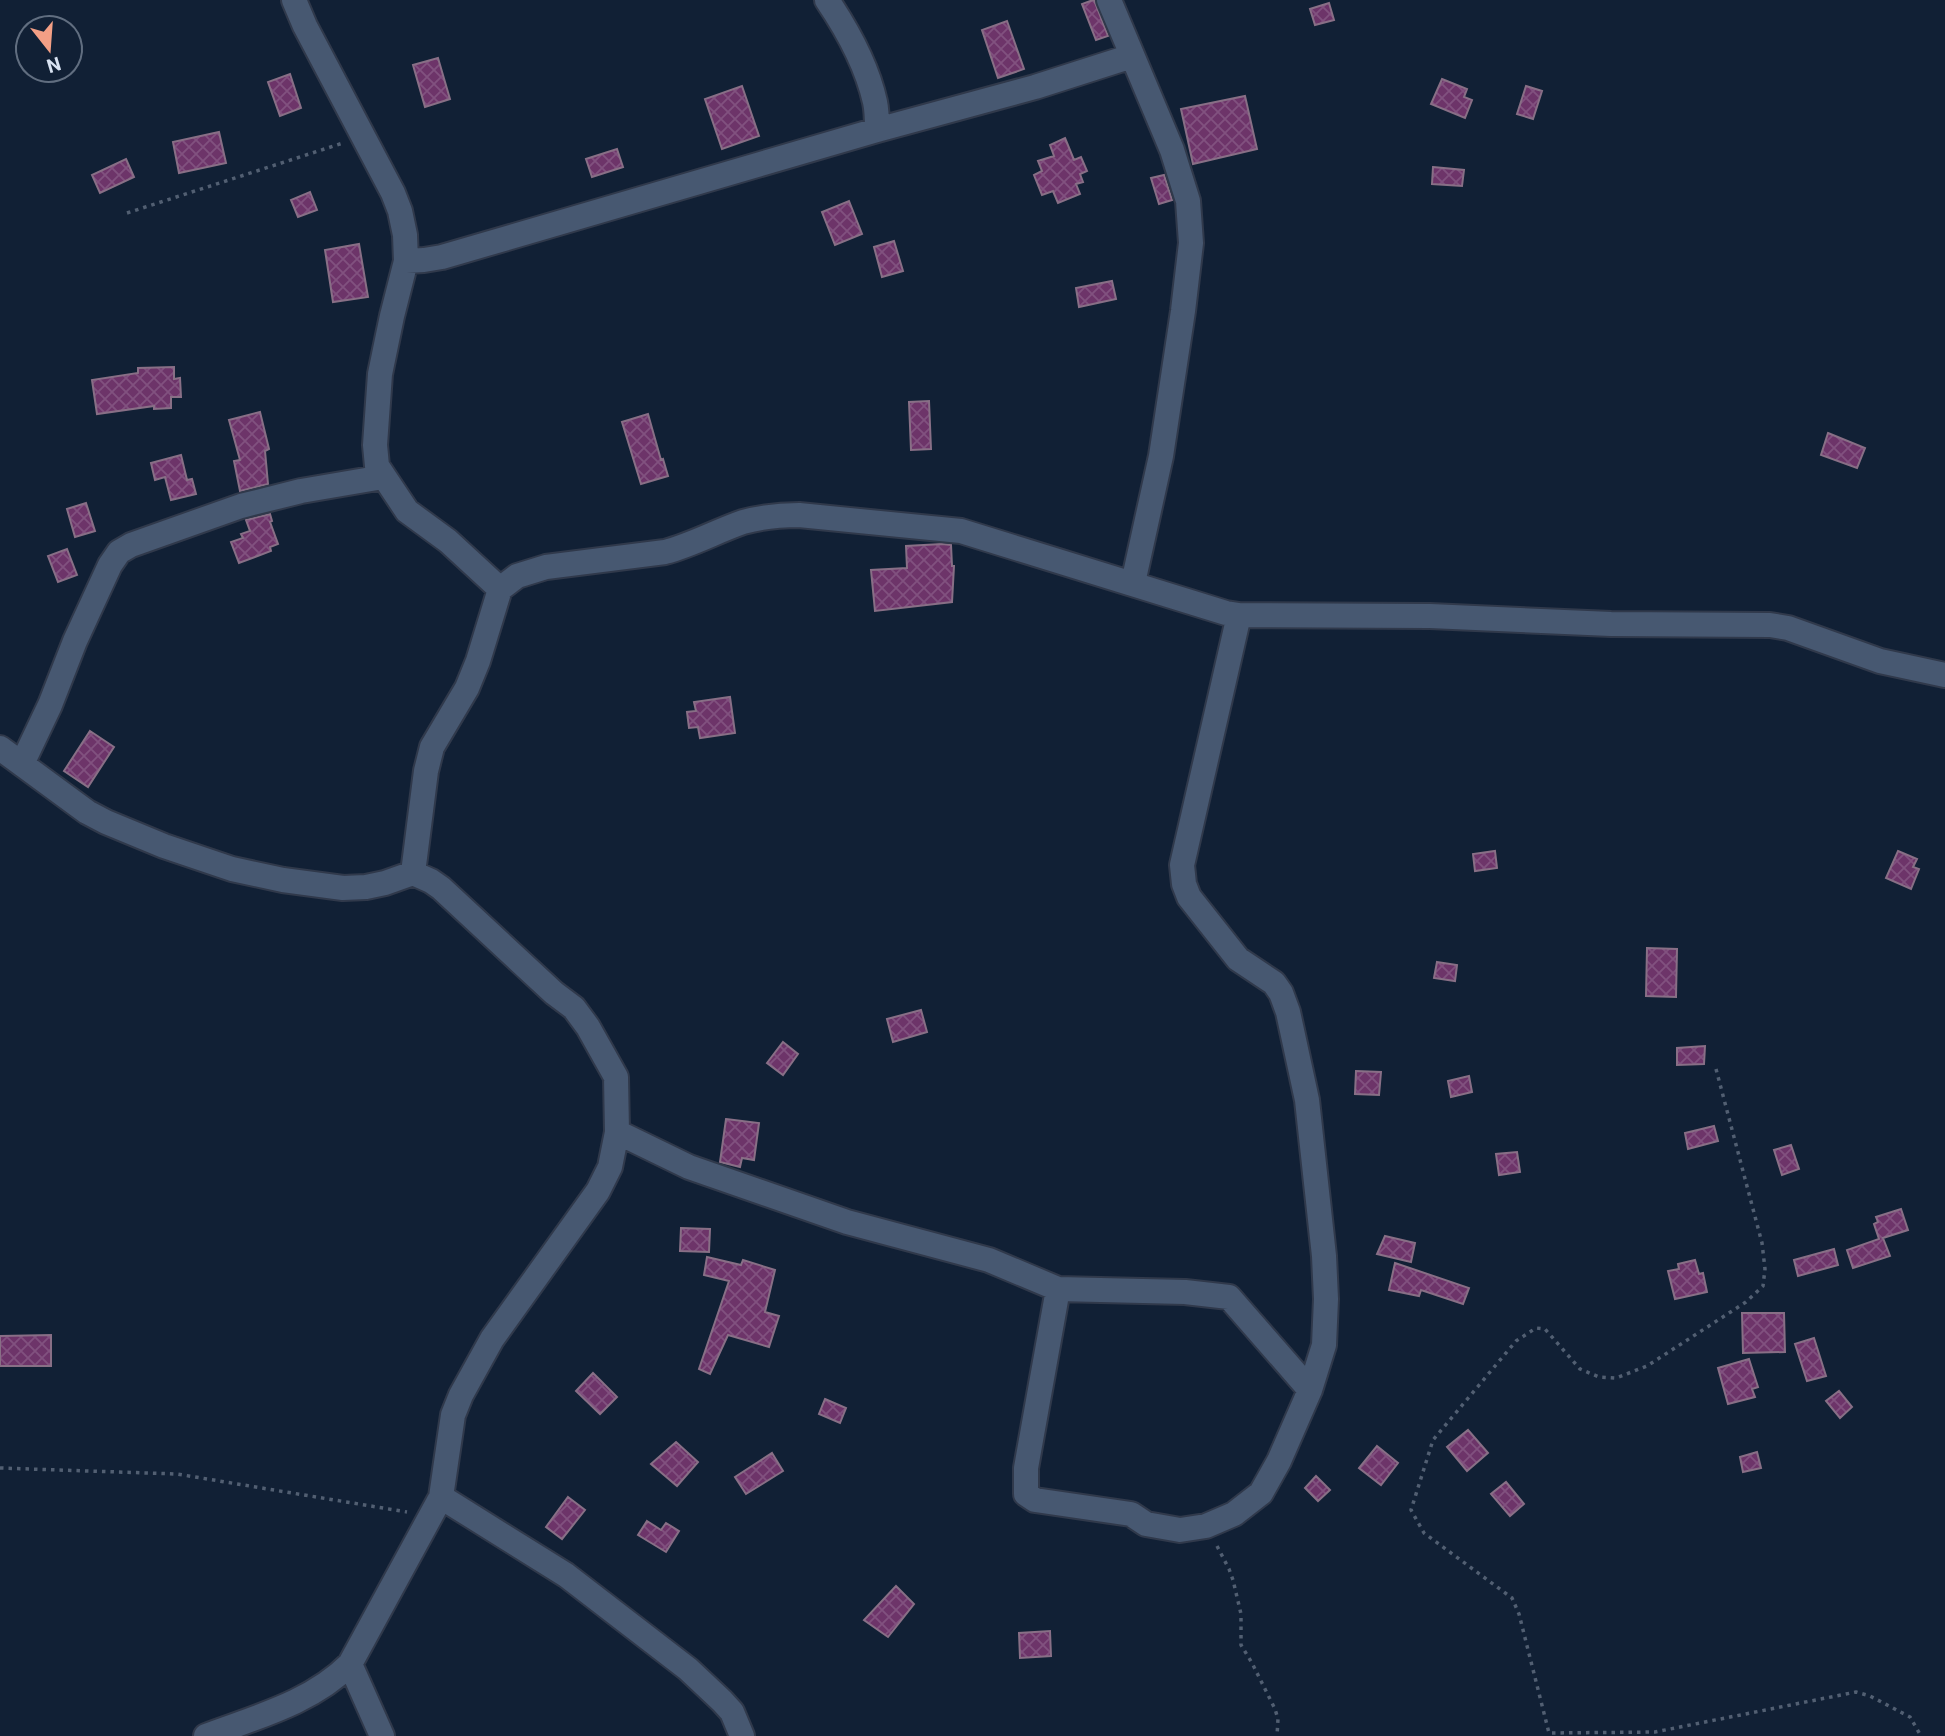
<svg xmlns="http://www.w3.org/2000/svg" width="1945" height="1736" font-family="Roboto,sans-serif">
<defs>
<pattern id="building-cross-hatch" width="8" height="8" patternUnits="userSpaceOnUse" patternTransform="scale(1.75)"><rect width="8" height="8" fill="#6d3469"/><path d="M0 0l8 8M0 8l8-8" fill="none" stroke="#81517f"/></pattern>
</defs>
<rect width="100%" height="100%" fill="#112035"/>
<path fill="url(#building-cross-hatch)" stroke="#886f86" stroke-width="2" d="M 1093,0 L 1094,0 L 1108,36 L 1096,40 L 1082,4 Z
M 1329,3 L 1334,20 L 1315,25 L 1310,9 Z
M 1007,21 L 1024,69 L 998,78 L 982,30 Z
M 438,58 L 450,99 L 425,107 L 413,65 Z
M 290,74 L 301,108 L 280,116 L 268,82 Z
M 1442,79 L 1467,89 L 1464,97 L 1472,100 L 1465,118 L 1431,104 Z
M 742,86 L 759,136 L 722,149 L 705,99 Z
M 1526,86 L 1542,91 L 1533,119 L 1517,114 Z
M 1245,96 L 1257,149 L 1193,164 L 1181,109 Z
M 219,132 L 226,163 L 179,173 L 173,142 Z
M 1065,138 L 1074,160 L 1081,157 L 1087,171 L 1080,174 L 1083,182 L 1076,184 L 1080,194 L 1058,203 L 1053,191 L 1042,195 L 1034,175 L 1042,171 L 1038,161 L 1054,156 L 1050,145 Z
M 617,149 L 623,167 L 592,177 L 586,159 Z
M 126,159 L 134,177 L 100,193 L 92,175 Z
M 1433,167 L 1464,170 L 1462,186 L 1432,184 Z
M 1164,175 L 1172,200 L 1159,204 L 1151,178 Z
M 310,192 L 317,210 L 298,217 L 291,200 Z
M 849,201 L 862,234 L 835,245 L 822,212 Z
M 894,241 L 903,271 L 882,277 L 874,247 Z
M 359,244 L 368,297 L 333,302 L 325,250 Z
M 1112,281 L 1116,299 L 1079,307 L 1076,288 Z
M 174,367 L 174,379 L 180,378 L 181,397 L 171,397 L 171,408 L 154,409 L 154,406 L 97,414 L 92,380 L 138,373 L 138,368 Z
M 929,401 L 931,449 L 911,450 L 909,402 Z
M 260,412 L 269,449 L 265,451 L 268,484 L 240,491 L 234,461 L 240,460 L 229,420 Z
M 648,414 L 661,460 L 663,459 L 668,476 L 641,484 L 622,422 Z
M 1828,433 L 1865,448 L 1857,468 L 1821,455 Z
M 181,455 L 187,480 L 192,479 L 196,494 L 171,500 L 165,477 L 155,480 L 151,463 Z
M 86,503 L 95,531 L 75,537 L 67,509 Z
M 270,514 L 272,521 L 270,522 L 278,544 L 270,547 L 271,551 L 239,563 L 231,542 L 243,538 L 241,534 L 250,531 L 246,520 Z
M 942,544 L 951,545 L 952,566 L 954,566 L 952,602 L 875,611 L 871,570 L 907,568 L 906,546 Z
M 67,549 L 77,575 L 58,582 L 48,556 Z
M 730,697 L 735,733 L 700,738 L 698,727 L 689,728 L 687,712 L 696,711 L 694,702 Z
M 90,731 L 114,747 L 88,787 L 64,771 Z
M 1495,851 L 1497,868 L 1475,871 L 1473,854 Z
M 1898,851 L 1917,859 L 1913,867 L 1919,869 L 1911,889 L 1886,878 Z
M 1647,948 L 1677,949 L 1676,997 L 1646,996 Z
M 1437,962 L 1457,965 L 1455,981 L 1434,978 Z
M 921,1010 L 927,1032 L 893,1042 L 887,1019 Z
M 783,1042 L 798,1054 L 783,1075 L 767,1063 Z
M 1705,1046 L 1704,1064 L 1677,1065 L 1677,1048 Z
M 1356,1071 L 1381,1072 L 1379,1095 L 1355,1094 Z
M 1469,1076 L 1472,1092 L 1451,1097 L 1448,1081 Z
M 726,1119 L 759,1123 L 754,1160 L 742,1158 L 740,1167 L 720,1162 Z
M 1714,1126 L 1718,1141 L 1688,1149 L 1685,1133 Z
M 1791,1145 L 1799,1169 L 1782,1175 L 1774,1150 Z
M 1517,1152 L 1520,1172 L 1499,1175 L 1496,1154 Z
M 1901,1209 L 1908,1230 L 1883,1238 L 1890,1256 L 1853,1268 L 1847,1250 L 1879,1239 L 1874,1224 L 1878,1222 L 1876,1217 Z
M 681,1228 L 710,1229 L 709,1252 L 680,1251 Z
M 1385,1236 L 1415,1243 L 1411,1262 L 1377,1254 Z
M 1834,1249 L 1838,1265 L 1798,1276 L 1794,1260 Z
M 707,1257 L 741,1265 L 743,1260 L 775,1270 L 765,1312 L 779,1316 L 769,1347 L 728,1335 L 710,1374 L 699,1369 L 729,1281 L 704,1275 Z
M 1695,1260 L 1699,1274 L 1703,1273 L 1707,1292 L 1675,1299 L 1668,1271 L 1679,1269 L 1678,1264 Z
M 1395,1263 L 1469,1288 L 1463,1304 L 1421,1290 L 1419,1296 L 1389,1290 Z
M 1742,1313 L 1784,1313 L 1785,1352 L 1743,1353 Z
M 51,1335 L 51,1366 L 0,1366 L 0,1336 Z
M 1814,1338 L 1826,1376 L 1807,1381 L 1795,1344 Z
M 1749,1359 L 1758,1387 L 1752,1389 L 1755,1397 L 1728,1404 L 1718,1368 Z
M 593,1373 L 617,1397 L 600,1414 L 576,1391 Z
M 1839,1391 L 1852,1407 L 1840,1418 L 1826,1401 Z
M 825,1399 L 846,1408 L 840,1423 L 819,1414 Z
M 1468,1430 L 1488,1453 L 1467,1471 L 1447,1447 Z
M 676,1442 L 698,1462 L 677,1486 L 651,1464 Z
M 1377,1446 L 1398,1463 L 1381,1485 L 1359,1468 Z
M 1757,1452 L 1761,1468 L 1743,1472 L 1740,1457 Z
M 772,1453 L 783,1471 L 746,1494 L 735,1477 Z
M 1316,1476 L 1330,1490 L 1318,1501 L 1305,1488 Z
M 1506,1482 L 1524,1504 L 1510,1516 L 1491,1494 Z
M 568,1497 L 585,1510 L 562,1539 L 546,1527 Z
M 647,1521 L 661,1530 L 666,1523 L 679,1531 L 666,1552 L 638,1535 Z
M 896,1586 L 914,1604 L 888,1637 L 864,1620 Z
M 1050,1631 L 1051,1656 L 1020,1658 L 1019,1633 Z"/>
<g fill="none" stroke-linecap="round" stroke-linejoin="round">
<g stroke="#30394b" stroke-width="28">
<path id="street" d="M 294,0 L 305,26 L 393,193 L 400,211 L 405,235 L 406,261 L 392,316 L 380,374 L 375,445 L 377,466 L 407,511 L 448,541 L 500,589
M 827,0 C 848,31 867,66 875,102 C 877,111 877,121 877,130
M 1109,0 L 1172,150 L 1188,201 L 1191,243 L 1183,311 L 1161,456 L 1133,583
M 406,261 L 424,260 L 442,257 L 877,130 L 1035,87 L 1132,56
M 0,748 L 87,812 L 106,822 L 164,846 L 232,869 L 283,880 L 343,888 L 366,887 L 385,883 L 413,873 L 431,881 L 441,888 L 554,993 L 574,1008 L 588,1027 L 616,1077 L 617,1132 L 610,1167 L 598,1191 L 492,1339 L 461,1395 L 453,1415 L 441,1497 L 350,1664 L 382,1736
M 22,764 L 50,705 L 75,641 L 110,565 L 119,552 L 131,545 L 241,506 L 301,491 L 383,477
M 413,873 L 426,771 L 432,747 L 467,688 L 478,661 L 500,589 L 517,576 L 546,567 L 665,552 C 692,545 717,531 743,522 C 761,517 781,515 799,515 L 961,531 L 1226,613 L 1239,615 L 1430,616 L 1611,624 L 1770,625 L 1788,628 L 1880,661 L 1945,675
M 617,1132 L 689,1167 L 847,1222 L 989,1260 L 1058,1289 L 1185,1292 L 1229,1297 L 1310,1390
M 1058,1289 L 1026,1468 L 1026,1494 L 1035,1500 L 1131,1514 L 1146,1524 L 1180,1530 L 1206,1526 L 1234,1514 L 1261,1493 L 1279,1461 L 1310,1390 L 1324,1345 L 1326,1299 L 1324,1256 L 1307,1100 L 1288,1012 L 1281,993 L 1274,983 L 1238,959 L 1189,897 L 1184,884 L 1182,865 L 1239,615
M 441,1497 L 566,1575 L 688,1669 L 722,1701 L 732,1712 L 742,1736
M 206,1736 C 256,1717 311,1703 350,1664"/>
</g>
<path stroke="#525f72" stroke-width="3.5" stroke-dasharray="3.5 5" stroke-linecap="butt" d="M 127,213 L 343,143
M 1716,1069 L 1762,1243 L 1765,1269 L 1763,1286 L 1746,1302 L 1647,1366 L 1616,1378 L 1599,1377 L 1580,1369 L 1545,1329 L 1536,1328 L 1516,1341 L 1433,1440 L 1411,1510 L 1424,1533 L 1512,1598 L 1519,1614 L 1549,1733 L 1655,1732 L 1856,1692 L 1870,1696 L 1910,1717 L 1921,1736
M 0,1468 L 177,1474 L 407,1512
M 1217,1546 L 1229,1569 L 1233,1580 L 1241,1614 L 1241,1645 L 1252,1663 L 1275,1709 L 1278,1719 L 1277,1736"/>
<use href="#street" stroke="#475871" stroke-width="24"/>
</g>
<g transform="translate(49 49) rotate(163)"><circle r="33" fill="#112035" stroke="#616e80" stroke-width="2"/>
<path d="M0-5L12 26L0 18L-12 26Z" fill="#f39f85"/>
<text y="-10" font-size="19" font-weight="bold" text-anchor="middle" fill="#d8e2f1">N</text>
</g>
</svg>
